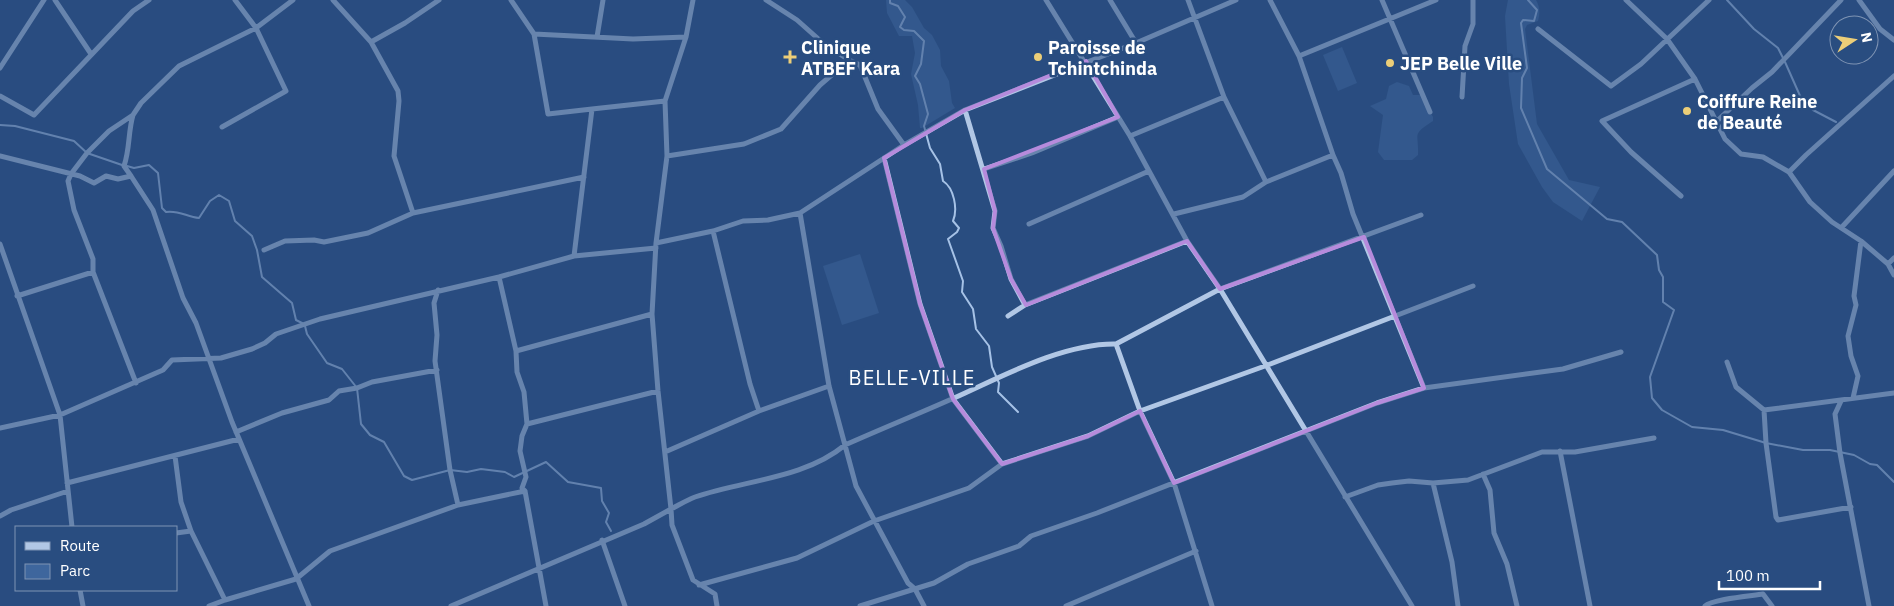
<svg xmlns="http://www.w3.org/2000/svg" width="1894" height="606" font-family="'IBM Plex Sans',sans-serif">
<rect width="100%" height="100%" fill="#294d80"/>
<path fill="#3e669d" d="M 886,0 L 905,0 L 912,7 L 924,28 L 932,35 L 940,50 L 941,66 L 949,81 L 952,103 L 955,108 L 922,128 L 920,128 L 918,105 L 911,74 L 915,53 L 912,36 L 899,36 L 887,13 Z
M 1508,0 L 1536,0 C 1540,7 1540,13 1538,21 L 1527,25 L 1525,29 L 1537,124 L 1569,180 L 1600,187 L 1582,221 L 1553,202 L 1542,187 L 1518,144 L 1509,84 L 1505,16 Z
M 1342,47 L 1357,83 L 1338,91 L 1323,55 Z
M 1397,82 L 1409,86 L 1413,95 L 1421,95 L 1433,117 L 1433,121 C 1411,135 1419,133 1418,155 L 1412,160 L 1384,160 L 1378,152 L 1383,115 L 1370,106 L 1386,99 L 1389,86 Z
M 860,254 L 879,313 L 842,325 L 823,266 Z"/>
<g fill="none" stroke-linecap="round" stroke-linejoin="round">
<path stroke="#a6c2e6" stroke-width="2" d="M 890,0 L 890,3 L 898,6 L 905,17 L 900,27 L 904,30 L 914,31 L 924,41 L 921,64 L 915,76 L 920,84 L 928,114 L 924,126 L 930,148 L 940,164 L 943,181 C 954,188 958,209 953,221 L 959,228 L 957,232 L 948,239 L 963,281 L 962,292 L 973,309 L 976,329 L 989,346 L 992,367 L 999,383 L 998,392 L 1018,412
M 1528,0 L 1537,10 L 1534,21 L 1523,20 L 1521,23 L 1527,68 L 1522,78 L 1521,108 L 1547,169 L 1607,219 L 1622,222 L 1657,255 L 1659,270 L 1663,277 L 1663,302 L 1674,310 L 1650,377 L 1652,398 L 1662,410 L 1692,427 L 1723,430 L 1766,443 L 1803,450 L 1830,450 L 1854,455 L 1870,464 L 1877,465 L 1894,482
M 1727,0 L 1754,29 L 1778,48 L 1783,58
M 1785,62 L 1801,98 L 1813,110 L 1836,122
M 0,125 L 15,126 L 74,141 L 87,153 L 122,165
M 127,166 L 134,168 L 149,165 L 158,173 L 162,208 L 166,212 C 179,210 187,217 199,218 L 210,201 L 219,195 L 229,201 L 235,221 L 252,236 L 257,250 L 262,277 L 292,303 L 296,320 L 302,323
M 305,326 L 307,334 L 327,363 L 342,369 L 357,388 L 361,424 L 370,435 L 384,442 L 404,476 L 412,480 L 450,470 L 467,472 L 481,469 L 505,472 L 514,477 L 546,462 L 568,482 L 601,488 L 602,501 L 609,513 L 606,522 L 611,531"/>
<path stroke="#b1c7e5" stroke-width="5" d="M 55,0 L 91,54
M 333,0 L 371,42 L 398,91 L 399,101 L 394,156 L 413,213
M 511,0 L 534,34 L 633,39 L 686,37
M 766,0 L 797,20 L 824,44 L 849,60
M 1046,0 L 1130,136 L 1187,241 L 1220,289 L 1412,606
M 1110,0 L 1136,43
M 1188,0 L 1224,97 L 1266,182
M 1270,0 L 1299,56 L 1333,155 L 1341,173 L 1353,214 L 1424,388
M 1382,0 L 1430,112
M 1626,0 L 1667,39 L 1695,79 L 1725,139 L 1741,154 L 1763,157 L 1789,172 L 1810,202 L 1832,222 L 1861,241 L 1888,264 L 1894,275
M 1859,0 L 1880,29 L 1894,40
M 1538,29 L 1611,86 L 1641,64 L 1709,0
M 534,34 L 548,114 L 592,109
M 597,37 L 603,0
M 371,42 L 405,23 L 439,0
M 1299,56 L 1436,0
M 0,68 L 44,0
M 0,96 L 34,115 L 133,11 L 149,0
M 1462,97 L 1465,46 L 1473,24 L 1473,0
M 965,110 L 995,211 L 993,228 L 1001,246 L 1011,279 L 1025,305
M 1716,122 L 1752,88 L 1772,72 L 1841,0
M 222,127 L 286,91 L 256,28 L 235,0
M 1130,136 L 1224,97
M 0,156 L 80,176 L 94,183 L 106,176 L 118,179 L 131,176 L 153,210 L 183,298 L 196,323 L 232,422 L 309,606
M 667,156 L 744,144 L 781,129 L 820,85 L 849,60 L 860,65 L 878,109 L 904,145
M 884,158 L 920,304 L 953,399 L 1002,464 L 1088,436 L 1140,411 L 1265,366 L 1473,286
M 984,169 L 1032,153 L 1118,117
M 1789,172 L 1806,155 L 1894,76
M 131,176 L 124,166 C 130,149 128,132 133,115
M 1681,196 L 1631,152 L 1602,121 L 1695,79
M 1174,214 L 1243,197 L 1266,182 L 1333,155
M 1029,224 L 1149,171
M 1841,228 L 1894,171
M 713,231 L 750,384 L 759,411
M 656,243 L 713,231 L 743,221 L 768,220 L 800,213
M 0,244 L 60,415 L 72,527
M 264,250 L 285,241 L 314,240 L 324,242 L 368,233 L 413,213 L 584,177
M 574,256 L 592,109 L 665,101
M 1888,264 L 1894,258
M 499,277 L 516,351 L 517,372 L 524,392 L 527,424 L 522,436 L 520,451 L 526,477 L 522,488 L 525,491
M 438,290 L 434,303 L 437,335 L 435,361 L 450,470 L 458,505
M 17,296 L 93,272
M 1008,316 L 1025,305 L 1187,241
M 516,351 L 652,314
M 1727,362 L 1736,387 L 1764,410 L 1894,393
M 136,383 L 93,272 L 93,259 L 74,210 L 68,181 L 71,174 L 87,153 L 109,131 L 133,115 L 141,103 L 179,66 L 256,28 L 293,0
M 1853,398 L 1858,376 L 1851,356 L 1848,336 L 1856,305 L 1854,296 L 1861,241
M 1841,401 L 1835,414 L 1840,453 L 1869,606
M 1764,410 L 1766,443 L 1776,517 L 1778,520 L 1851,507
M 527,424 L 658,391
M 0,428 L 60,415 L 163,370 L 172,360 L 221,358 L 252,349 L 265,343 L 276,334 L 320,319 L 499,277 L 574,256 L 656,248
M 236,432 L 282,413 L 329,400 L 339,391 L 357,388 L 372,382 L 437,370
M 1560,451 L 1590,606
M 665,452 L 759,411 L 829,386
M 175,456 L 181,502 L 191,531 L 225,600 L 296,579 L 330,551 L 458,505 L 525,491 L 546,606
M 1483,474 L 1490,490 L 1494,533 L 1507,564 L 1517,606
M 67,483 L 239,439
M 1433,483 L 1452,562 L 1458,606
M 1345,497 L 1378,485 L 1392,483 L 1409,481 L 1433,483 L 1468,480 L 1542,452 L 1575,452 L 1654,438
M 0,516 L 11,510 L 68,491
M 176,533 L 191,531
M 602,540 L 625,606
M 699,585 L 797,558 L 874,521 L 969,488 L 1002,464
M 80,590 L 83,606
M 209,606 L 225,600
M 451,606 L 644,524 L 671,509 L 658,391 L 652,314 L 656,243 L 667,156 L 665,101 L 686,37 L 693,0
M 717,606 L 715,594 L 693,580 L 672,525 L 671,509 C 679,505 687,500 695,497 C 744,480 804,479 845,445 C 881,429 918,414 954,398 C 1001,377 1063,343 1116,344
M 860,606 L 934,583 L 968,564 L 1019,546 L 1031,536 L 1097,513 L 1377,403 L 1424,388 L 1563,369 L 1621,352
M 924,606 L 915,589 L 908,583 L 856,486 L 829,386 L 800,213 L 904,145 L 965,110 L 1136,43 L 1236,0
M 1066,606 L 1196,551
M 1212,606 L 1174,483 L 1140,411 L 1116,344 L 1220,289 L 1421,215
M 1705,606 C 1712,599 1750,596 1763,594 L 1772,606"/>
</g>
<path d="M0 0H1894V606H0ZM 1086,61 L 1118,117 L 984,169 L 995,211 L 993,228 L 1011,279 L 1026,305 L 1187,241 L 1220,289 L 1364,237 L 1424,388 L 1377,403 L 1174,483 L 1140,411 L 1088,436 L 1002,464 L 953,399 L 920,304 L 884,158 L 965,110 Z" fill="#294d80" fill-opacity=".55" fill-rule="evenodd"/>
<path fill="none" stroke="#b68bdc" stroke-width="4" stroke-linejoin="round" d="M 1086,61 L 1118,117 L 984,169 L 995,211 L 993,228 L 1011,279 L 1026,305 L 1187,241 L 1220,289 L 1364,237 L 1424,388 L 1377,403 L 1174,483 L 1140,411 L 1088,436 L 1002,464 L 953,399 L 920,304 L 884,158 L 965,110 Z"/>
<g fill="#ecce78" stroke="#294d80" stroke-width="2">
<path d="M787.5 49.5h5v5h5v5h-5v5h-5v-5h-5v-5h5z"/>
<circle cx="1038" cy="57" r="5"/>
<circle cx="1390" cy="63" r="5"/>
<circle cx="1687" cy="111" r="5"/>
</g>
<g text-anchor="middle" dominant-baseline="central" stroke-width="5" stroke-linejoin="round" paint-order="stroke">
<g font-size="18" font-weight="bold" fill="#fff" stroke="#294d80" text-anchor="start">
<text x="801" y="47">Clinique<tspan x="801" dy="21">ATBEF Kara</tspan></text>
<text x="1048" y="47">Paroisse de<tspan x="1048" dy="21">Tchintchinda</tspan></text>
<text x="1400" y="63">JEP Belle Ville</text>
<text x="1697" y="101">Coiffure Reine<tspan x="1697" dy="21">de Beauté</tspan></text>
</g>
<g font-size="20" letter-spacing="1" fill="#fff" stroke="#294d80">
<text x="912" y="377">BELLE-VILLE</text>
</g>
</g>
<rect x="15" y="526" width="162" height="65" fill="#294d80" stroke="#7f94b3"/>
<rect x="25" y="542" width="25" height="8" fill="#b1c7e5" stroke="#7f94b3"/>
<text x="60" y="551" font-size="15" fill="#ffffff">Route</text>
<rect x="25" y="564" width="25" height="15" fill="#3e669d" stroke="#7f94b3"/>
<text x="60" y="576" font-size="15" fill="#ffffff">Parc</text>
<g transform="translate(1854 40) rotate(78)"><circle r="24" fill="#294d80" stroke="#7f94b3"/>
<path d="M0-4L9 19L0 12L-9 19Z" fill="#ecce78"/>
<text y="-8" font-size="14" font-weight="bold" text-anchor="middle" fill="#ffffff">N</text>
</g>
<path d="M1719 581v8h101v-8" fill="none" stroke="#ffffff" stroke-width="2.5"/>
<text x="1726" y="581" font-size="15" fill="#ffffff" stroke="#294d80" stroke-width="4" paint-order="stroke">100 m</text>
</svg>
